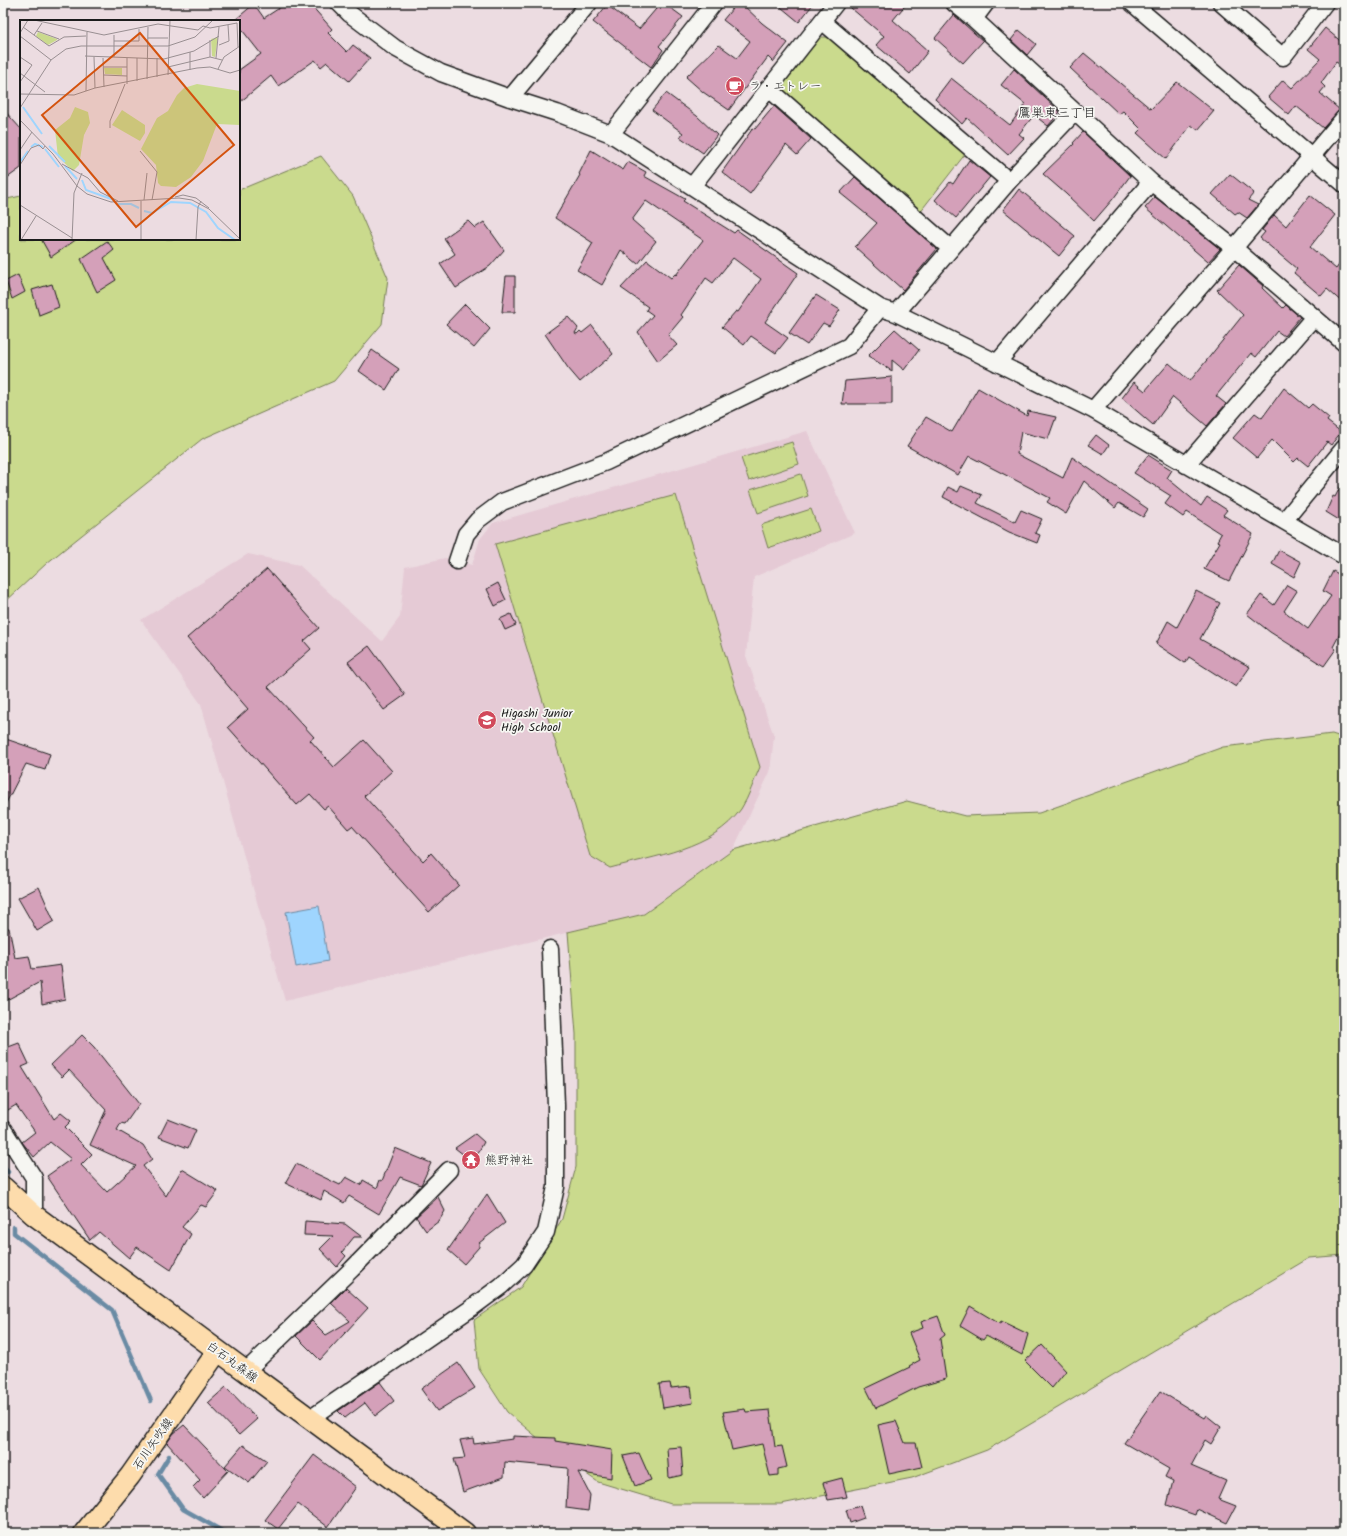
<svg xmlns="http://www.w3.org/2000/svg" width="1347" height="1536" font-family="Kalam,'Klee One',sans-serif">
<rect width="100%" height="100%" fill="#ecdce1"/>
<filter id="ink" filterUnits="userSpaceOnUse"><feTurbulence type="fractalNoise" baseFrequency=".025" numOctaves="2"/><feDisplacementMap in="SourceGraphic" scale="8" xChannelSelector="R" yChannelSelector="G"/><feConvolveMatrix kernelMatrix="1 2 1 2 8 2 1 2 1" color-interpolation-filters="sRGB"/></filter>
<g filter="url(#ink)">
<path fill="#e5cad5" d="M 807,431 L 855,533 L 754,577 L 746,656 L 774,736 L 770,772 L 733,850 L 644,914 L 285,1001 L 201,704 L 141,620 L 248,554 L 299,565 L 382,641 L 400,617 L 405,567 L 445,558 L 472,565 L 480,539 L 493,523 Z"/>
<path fill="#cada8d" stroke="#737b54" d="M 817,37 L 832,37 L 966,153 L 920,212 L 784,94 L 783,82 Z
M 321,156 L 353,196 L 388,278 L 382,324 L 334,381 L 202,439 L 47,563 L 3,604 L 3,204 L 7,199 L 21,196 L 21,239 L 239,239 L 239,190 Z
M 792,442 L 799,464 L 749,481 L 741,458 Z
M 801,474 L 808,496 L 758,513 L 750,490 Z
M 676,495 L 760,767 C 754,780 749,797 741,809 C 713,849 654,856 610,868 L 590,856 L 495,544 Z
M 811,509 L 819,531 L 768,548 L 761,525 Z
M 1332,734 L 1344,738 L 1344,1255 L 1309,1258 L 987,1450 L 912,1478 L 781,1504 L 671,1504 L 598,1482 L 557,1454 L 507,1412 L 479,1369 L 474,1320 L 521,1287 L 562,1219 L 576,1167 L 576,1034 L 568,932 L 644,914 L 733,850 L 907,801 L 965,816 L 1039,813 L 1223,747 Z"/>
<path fill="#9fd5fe" stroke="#6b8ba4" d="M 319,906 L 328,961 L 296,967 L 286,912 Z"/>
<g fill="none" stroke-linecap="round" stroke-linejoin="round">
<path stroke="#6b8ba4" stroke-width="4.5" d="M 3,1167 L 8,1172
M 14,1227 L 14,1233 L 112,1310 L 151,1401
M 169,1456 L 158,1474 L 183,1509 L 222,1531 L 231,1533"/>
</g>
<path fill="#d4a0b9" stroke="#1c1c1c" d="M 287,3 L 309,3 L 332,29 L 328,33 L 347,52 L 353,45 L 370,58 L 349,81 L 327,62 L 321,67 L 315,60 L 278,86 L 271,76 L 239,103 L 239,70 L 261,54 L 239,26 L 239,21 L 235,20 L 254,4 L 264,18 Z
M 661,3 L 664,3 L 683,17 L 659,46 L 663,50 L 651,67 L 593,22 L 607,5 L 639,29 Z
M 737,3 L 741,3 L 762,23 L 788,43 L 773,62 L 768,57 L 729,110 L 703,92 L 686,77 L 719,45 L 737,58 L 750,41 L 723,20 Z
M 776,3 L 814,3 L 799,22 Z
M 845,3 L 907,3 L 893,20 L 928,51 L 910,74 L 876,45 L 884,36 Z
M 954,15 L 983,41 L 963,63 L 935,38 Z
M 1325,28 L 1344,44 L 1344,67 L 1336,62 L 1321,83 L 1325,87 L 1320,93 L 1340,110 L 1323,128 L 1296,106 L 1289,115 L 1268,97 L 1283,80 L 1292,88 L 1320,59 L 1308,49 Z
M 1019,30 L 1036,44 L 1027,55 L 1011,40 Z
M 1084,53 L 1151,109 L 1177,82 L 1214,111 L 1198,130 L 1191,125 L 1166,159 L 1137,133 L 1141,129 L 1123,111 L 1119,114 L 1070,68 Z
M 1014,69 L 1060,112 L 1048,126 L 1034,115 L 1019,134 L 1024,138 L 1008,155 L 967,118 L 962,124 L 935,99 L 951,78 L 1010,125 L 1025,104 L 1001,85 Z
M 666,93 L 697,116 L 717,135 L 703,153 L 680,137 L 683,133 L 652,110 Z
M 774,106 L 811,139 L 797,155 L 786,145 L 750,194 L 722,172 L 753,128 L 755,129 Z
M 3,109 L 21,129 L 21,168 L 3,181 Z
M 1083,132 L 1130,176 L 1113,199 L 1094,221 L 1066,194 L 1043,174 L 1074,144 L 1073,143 Z
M 591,150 L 623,170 L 628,162 L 646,172 L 644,176 L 685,199 L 683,201 L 734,233 L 737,230 L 798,273 L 765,322 L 788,338 L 776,353 L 751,336 L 744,345 L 722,327 L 736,311 L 738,312 L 761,279 L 733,258 L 713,283 L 706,278 L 681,315 L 683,317 L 668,335 L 677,345 L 658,361 L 638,332 L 653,315 L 646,310 L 648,307 L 621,288 L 647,260 L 671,278 L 675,274 L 676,275 L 703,240 L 646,201 L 632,220 L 656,241 L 638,264 L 621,250 L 602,285 L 577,270 L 593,243 L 555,218 L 580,175 L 579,174 Z
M 969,160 L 990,177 L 956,218 L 935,200 L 950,182 L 953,184 Z
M 1230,174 L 1254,193 L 1248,200 L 1258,205 L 1247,218 L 1238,212 L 1235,214 L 1212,194 Z
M 855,177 L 937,249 L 903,290 L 855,247 L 877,223 L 840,193 Z
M 1019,189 L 1075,236 L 1059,256 L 1003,210 Z
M 1310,195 L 1335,215 L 1310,247 L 1336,269 L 1344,258 L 1344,304 L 1327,289 L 1321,296 L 1294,273 L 1297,269 L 1260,238 L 1265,232 L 1262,230 L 1274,215 L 1286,226 Z
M 1155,197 L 1220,249 L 1208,262 L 1145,208 Z
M 468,221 L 475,228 L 484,222 L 504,250 L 490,266 L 456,288 L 440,264 L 455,254 L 444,238 Z
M 41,239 L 77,239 L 51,257 Z
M 107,241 L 114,250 L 104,258 L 116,280 L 97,292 L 81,259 Z
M 1239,265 L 1263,286 L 1262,288 L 1283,308 L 1286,305 L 1300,317 L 1284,336 L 1277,331 L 1256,357 L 1251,353 L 1216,396 L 1226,404 L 1207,426 L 1173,397 L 1153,425 L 1122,398 L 1134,382 L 1145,391 L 1169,363 L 1190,381 L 1243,315 L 1217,290 Z
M 18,275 L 25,292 L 12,299 L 6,281 Z
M 506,276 L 515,276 L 515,312 L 502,312 Z
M 52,284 L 59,307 L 39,315 L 32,290 Z
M 816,295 L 840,310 L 829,326 L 823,323 L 807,345 L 789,333 Z
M 465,304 L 490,329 L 474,348 L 446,324 Z
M 568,317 L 578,328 L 575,333 L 577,334 L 580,331 L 582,333 L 592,325 L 613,354 L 580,382 L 568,368 L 545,334 Z
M 895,329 L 919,350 L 904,370 L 892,360 L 892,371 L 868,356 Z
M 372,350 L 399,369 L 386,390 L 359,371 Z
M 892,377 L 892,404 L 842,404 L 845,381 Z
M 978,388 L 1027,416 L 1028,411 L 1056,417 L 1048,439 L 1021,432 L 1017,454 L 1063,478 L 1072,457 L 1148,509 L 1143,517 L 1119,503 L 1115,508 L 1084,481 L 1066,514 L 1047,502 L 1050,498 L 969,456 L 958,475 L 907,446 L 926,417 L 952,432 Z
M 1284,388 L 1308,408 L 1312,404 L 1329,418 L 1327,421 L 1341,432 L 1331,445 L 1327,442 L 1308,466 L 1298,458 L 1294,462 L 1272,440 L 1257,458 L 1233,438 L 1255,413 L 1262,418 Z
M 1096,435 L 1109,445 L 1103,454 L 1088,445 Z
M 1148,455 L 1172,470 L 1167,478 L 1201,506 L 1207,497 L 1227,510 L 1223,515 L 1253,534 L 1229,581 L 1204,569 L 1220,542 L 1217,541 L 1221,534 L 1187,512 L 1183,517 L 1165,504 L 1171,496 L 1134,473 Z
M 1344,480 L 1344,523 L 1326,512 L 1333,496 L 1335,497 Z
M 961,486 L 982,495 L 977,503 L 1015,522 L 1021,510 L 1042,519 L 1035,533 L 1040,535 L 1037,543 L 1009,532 L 943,497 L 948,487 L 958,492 Z
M 1279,550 L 1301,562 L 1294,577 L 1272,564 Z
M 267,569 L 319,628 L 304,641 L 311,649 L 268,687 L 314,737 L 310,740 L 334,767 L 364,740 L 392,771 L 364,796 L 423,861 L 431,853 L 459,885 L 429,912 L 352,826 L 348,829 L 328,806 L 324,809 L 310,794 L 297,805 L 228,727 L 248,709 L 187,638 Z
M 1333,571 L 1344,577 L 1344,626 L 1333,647 L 1336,649 L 1324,666 L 1270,632 L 1247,614 L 1261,595 L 1274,605 L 1287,585 L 1297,591 L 1284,611 L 1308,629 L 1331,596 L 1323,591 Z
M 498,583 L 506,600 L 495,606 L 487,589 Z
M 1196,591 L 1220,603 L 1200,639 L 1250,667 L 1236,687 L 1189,657 L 1185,663 L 1156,644 L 1168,621 L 1177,627 Z
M 511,614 L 516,625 L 505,630 L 500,619 Z
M 369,646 L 405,695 L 384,710 L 348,662 Z
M 3,738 L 50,754 L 45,770 L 26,764 L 3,809 Z
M 39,887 L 54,921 L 37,931 L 18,898 Z
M 3,928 L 9,928 L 15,958 L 29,956 L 32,969 L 61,965 L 65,999 L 42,1004 L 40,982 L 3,1002 Z
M 82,1035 L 94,1047 L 139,1104 L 125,1124 L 121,1123 L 117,1130 L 143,1145 L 152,1159 L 143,1166 L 166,1196 L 182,1169 L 218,1191 L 206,1207 L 201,1205 L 182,1227 L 191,1234 L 171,1270 L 137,1247 L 129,1258 L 99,1232 L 90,1240 L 47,1176 L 71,1159 L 50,1142 L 34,1157 L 22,1142 L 35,1132 L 16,1105 L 3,1113 L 3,1049 L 19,1043 L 29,1064 L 22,1067 L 54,1119 L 61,1113 L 71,1121 L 65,1127 L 92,1154 L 81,1165 L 107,1192 L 136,1166 L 90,1145 L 106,1110 L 69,1070 L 62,1077 L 51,1065 Z
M 168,1119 L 196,1130 L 188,1148 L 159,1137 Z
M 475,1134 L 484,1142 L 473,1162 L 455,1148 Z
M 395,1148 L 431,1163 L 421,1185 L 400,1177 L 379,1214 L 349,1196 L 344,1203 L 324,1191 L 321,1200 L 285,1183 L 296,1164 L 340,1185 L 346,1177 L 361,1185 L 363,1180 L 377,1188 L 380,1180 L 382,1181 Z
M 487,1194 L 505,1223 L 479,1243 L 479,1247 L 464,1264 L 448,1250 Z
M 438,1197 L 445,1211 L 439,1221 L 426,1231 L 416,1217 Z
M 305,1221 L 345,1224 L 362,1237 L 354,1237 L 342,1252 L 346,1256 L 337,1267 L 320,1249 L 333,1236 L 304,1235 Z
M 346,1288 L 368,1308 L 320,1360 L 296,1336 L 312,1321 L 326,1335 L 350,1321 L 331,1303 Z
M 970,1306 L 1000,1324 L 1001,1321 L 1028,1334 L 1022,1355 L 986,1336 L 983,1340 L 960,1326 Z
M 938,1316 L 945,1335 L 940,1339 L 946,1379 L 918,1387 L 876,1408 L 866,1388 L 910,1367 L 909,1366 L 920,1360 L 909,1333 L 923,1328 L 921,1322 Z
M 1042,1345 L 1066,1371 L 1052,1388 L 1025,1361 Z
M 458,1363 L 475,1388 L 437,1411 L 421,1389 Z
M 380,1382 L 394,1401 L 375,1416 L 365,1403 L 345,1418 L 338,1411 Z
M 670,1383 L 671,1388 L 691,1386 L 693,1403 L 663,1408 L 659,1384 Z
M 226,1387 L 257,1419 L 239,1435 L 208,1403 Z
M 1160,1391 L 1204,1418 L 1206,1415 L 1221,1427 L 1211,1444 L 1205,1440 L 1191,1466 L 1226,1481 L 1218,1499 L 1236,1506 L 1227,1523 L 1197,1509 L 1195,1515 L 1167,1505 L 1173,1481 L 1165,1477 L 1169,1469 L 1124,1443 Z
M 745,1409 L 746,1412 L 770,1410 L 775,1447 L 782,1446 L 787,1467 L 778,1469 L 778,1475 L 770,1476 L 762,1444 L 732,1450 L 723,1412 Z
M 896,1421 L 905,1443 L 916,1443 L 922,1467 L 889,1474 L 878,1425 Z
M 184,1425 L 228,1471 L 203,1498 L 193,1487 L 200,1480 L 167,1443 L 173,1434 Z
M 513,1436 L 555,1438 L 555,1441 L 612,1450 L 611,1478 L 578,1472 L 590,1495 L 588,1511 L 566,1508 L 568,1468 L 505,1462 L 504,1477 L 463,1492 L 454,1459 L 465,1458 L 460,1440 L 473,1438 L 474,1444 L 513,1439 Z
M 243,1445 L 267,1461 L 249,1483 L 225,1466 Z
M 681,1447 L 683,1475 L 669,1478 L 667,1448 Z
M 639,1453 L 651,1480 L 635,1486 L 623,1456 Z
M 314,1455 L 356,1487 L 328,1527 L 298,1504 L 278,1529 L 265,1520 Z
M 842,1478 L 847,1497 L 828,1500 L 823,1483 Z
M 860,1506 L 864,1518 L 850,1523 L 846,1510 Z"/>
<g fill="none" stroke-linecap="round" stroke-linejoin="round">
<g stroke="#1c1c1c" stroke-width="19">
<path id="minor" d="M 339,3 L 350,14 L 395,48 L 441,73 L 510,98 L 557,113 L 611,134 L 880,308 L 896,313 L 1093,410 L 1344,556
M 954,3 L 974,19 L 1151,182 L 1234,248 L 1344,343
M 1132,3 L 1344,184
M 1221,3 L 1283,57 L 1325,3
M 974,19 L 986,3
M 822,21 L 1009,181
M 768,88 L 951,249
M 510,98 L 589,3
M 611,134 L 714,3
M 693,185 L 836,3
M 896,313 L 1009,181 L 1075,112
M 997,363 L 1151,182
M 1093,410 L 1234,248 L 1344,118
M 1186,465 L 1314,317
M 1284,521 L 1344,448
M 457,561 L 466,534 L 478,520 L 502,502 L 606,462 L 849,346 L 880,308
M 3,1129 L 34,1178 L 34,1215
M 245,1372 L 352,1269 L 449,1170
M 311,1418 L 470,1309 L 501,1286 L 524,1265 L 546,1232 L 556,1187 L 556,1105 L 550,949"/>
</g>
<g stroke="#1c1c1c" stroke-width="23">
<path id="major" d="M 3,1187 L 34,1215 L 465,1533
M 84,1533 L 130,1476 L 217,1352"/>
</g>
<use href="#minor" stroke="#f6f6f2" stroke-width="16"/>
<use href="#major" stroke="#fddcac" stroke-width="20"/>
</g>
</g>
<defs>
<g id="cafe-disc" transform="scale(1)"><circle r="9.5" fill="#d1495b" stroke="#f6f6f2"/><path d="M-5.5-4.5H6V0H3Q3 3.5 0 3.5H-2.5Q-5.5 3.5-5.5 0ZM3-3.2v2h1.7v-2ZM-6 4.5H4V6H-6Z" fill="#fff"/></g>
<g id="school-disc" transform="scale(1)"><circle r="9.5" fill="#d1495b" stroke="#f6f6f2"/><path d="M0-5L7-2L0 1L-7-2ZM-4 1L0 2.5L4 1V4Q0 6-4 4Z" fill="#fff"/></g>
<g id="temple-disc" transform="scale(1)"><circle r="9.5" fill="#d1495b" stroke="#f6f6f2"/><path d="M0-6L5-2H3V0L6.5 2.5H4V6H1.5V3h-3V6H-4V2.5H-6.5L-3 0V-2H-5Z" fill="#fff"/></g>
</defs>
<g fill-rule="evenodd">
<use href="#cafe-disc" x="735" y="86"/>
<use href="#school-disc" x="487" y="720"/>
<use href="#temple-disc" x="471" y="1160"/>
</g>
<g text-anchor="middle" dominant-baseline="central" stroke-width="3.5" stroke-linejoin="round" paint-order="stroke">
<g font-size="12" fill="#1c1c1c" stroke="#f6f6f2" text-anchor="start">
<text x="749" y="86">ラ・エトレー</text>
<text x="501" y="713">Higashi Junior<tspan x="501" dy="14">High School</tspan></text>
<text x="485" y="1160">熊野神社</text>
</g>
<g font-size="12" fill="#1c1c1c" stroke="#f6f6f2">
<text transform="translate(232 1362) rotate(36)">白石丸森線</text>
<text transform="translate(153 1444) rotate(-55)">石川矢吹線</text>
</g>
<g font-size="13" fill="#1c1c1c" stroke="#f6f6f2">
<text x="1057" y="113">鷹巣東三丁目</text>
</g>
</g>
<g transform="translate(20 20)">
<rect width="220" height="220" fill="#ecdce1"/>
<path d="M 18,12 L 37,19 L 37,20 L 28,25 L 16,16 ZM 198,17 L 195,37 L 192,36 L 191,19 ZM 84,48 L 102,48 L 102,55 L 85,54 ZM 177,64 L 220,71 L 220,105 L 197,104 L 183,141 L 171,157 L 156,167 L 141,166 L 138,163 L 136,145 L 121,129 L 137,98 L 148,91 L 157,75 L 164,68 ZM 55,87 L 68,92 L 70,103 L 64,115 L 59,145 L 53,151 L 38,137 L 35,110 L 50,98 ZM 102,90 L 125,105 L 125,113 L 120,121 L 92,105 Z" fill="#cada8d"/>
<path fill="none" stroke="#9fd5fe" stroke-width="2" d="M 3,87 L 22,114M 29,126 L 45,142M 11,127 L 15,124 L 23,127M 25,129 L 39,147M 0,142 L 8,131M 45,146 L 57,159M 62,160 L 66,170 L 94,180M 98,184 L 111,184 L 119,188M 124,191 L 132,193 L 151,182 L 170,183 L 186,192 L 198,208 L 215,220"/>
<path fill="none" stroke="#998f92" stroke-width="1" d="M 14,0 L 84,15 L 138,4 L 178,10 L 183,6 L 190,8 L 217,3 L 218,27M 3,7 L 29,26 L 44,17 L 66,16M 17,11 L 39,19M 0,13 L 8,0M 14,15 L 22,3M 94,15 L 94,37M 0,16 L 31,40M 128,18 L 148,18M 190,20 L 190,37M 94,21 L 119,21 L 119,9M 199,25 L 209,21 L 208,5M 170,32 L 170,50M 65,36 L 144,39 L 174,31 L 199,16M 0,37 L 12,45 L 0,62M 74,37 L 75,68M 83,38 L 84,67M 196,38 L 199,7M 84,47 L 107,47M 148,47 L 190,37 L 202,40M 198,49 L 204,37 L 220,26M 0,53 L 25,72M 84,55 L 107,56M 148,55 L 150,0M 137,57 L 137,38M 127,59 L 128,7M 117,61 L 117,38M 107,64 L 107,38M 66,71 L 67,12M 0,74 L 54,75 L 75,68 L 177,48 L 190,47 L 210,53 L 220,50M 0,88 L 31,40 L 46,29 L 61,26 L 148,26 L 175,17 L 193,0M 0,100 L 33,134 L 57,166 L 67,174 L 91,182 L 159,178 L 172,180 L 189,189 L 220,219M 90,108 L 90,101 L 105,64M 0,130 L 12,112M 120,131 L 137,152 L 132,180M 42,144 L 68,158 L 80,172 L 98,181M 0,145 L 11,128 L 19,125 L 23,129 L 25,126M 155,177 L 163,175 L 176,178 L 189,188M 124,180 L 127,153M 0,185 L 52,218M 1,220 L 16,196M 52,220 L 54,173 L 62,153M 121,220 L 121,181M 176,220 L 178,187 L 181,181"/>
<path fill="#d4530e" fill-opacity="0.15" stroke="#d4530e" stroke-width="2" d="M 120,13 L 214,125 L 116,207 L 22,95 Z"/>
<rect width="220" height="220" fill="none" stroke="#1c1c1c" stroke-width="2"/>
</g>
<rect width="1347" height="1536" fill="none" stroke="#f6f6f2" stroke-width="16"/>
<rect x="8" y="8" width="1331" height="1520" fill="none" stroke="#1c1c1c" stroke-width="1.5" filter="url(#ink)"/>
</svg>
